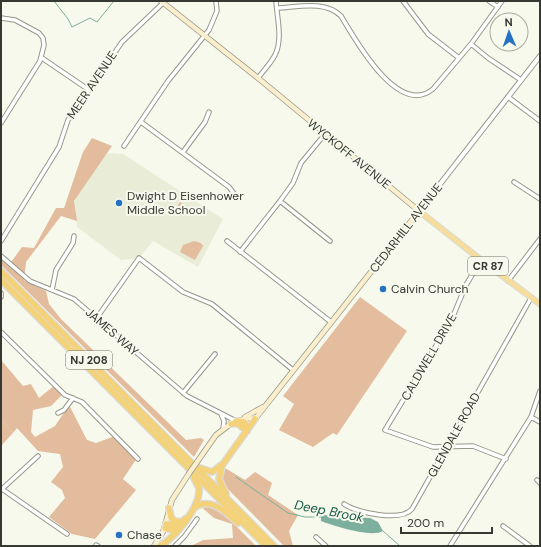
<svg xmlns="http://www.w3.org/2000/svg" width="541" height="547" font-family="'DM Sans',sans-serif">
<rect width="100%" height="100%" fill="#f6f9eb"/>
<path fill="#e9edd8" d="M 108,153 L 123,154 L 223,219 L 198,267 L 153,241 L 139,258 L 121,260 L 77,227 L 74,201 L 97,165 Z"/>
<path fill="#e3bd9e" d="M 180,202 L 189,208 L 187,215 L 180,216 L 176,214 L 174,211 Z
M 194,241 L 201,243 L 203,246 L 195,260 L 180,252 L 183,245 Z
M 360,297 L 407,331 L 337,435 L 333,433 L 313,447 L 279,430 L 294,404 L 283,396 Z
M 1,419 L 13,433 L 1,446 Z"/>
<path fill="#e2bc9d" d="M 92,138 L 112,146 L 74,201 L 77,221 L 61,216 L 26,262 L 24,280 L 46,291 L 49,304 L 61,319 L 186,440 L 201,438 L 204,440 L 194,457 L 1,265 L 1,257 L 9,265 L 22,247 L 34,248 L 56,208 L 64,208 L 83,152 Z
M 1,360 L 23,386 L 31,384 L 39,398 L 55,385 L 63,394 L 51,406 L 33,410 L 31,432 L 35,437 L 55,426 L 69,405 L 87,440 L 96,443 L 115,436 L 137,458 L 123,479 L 136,490 L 95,539 L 72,534 L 49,517 L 65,498 L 62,490 L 51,482 L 63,467 L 60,454 L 38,451 L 17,428 L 13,433 L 1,419 Z
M 225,468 L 245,480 L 255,472 L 272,483 L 268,495 L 298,515 L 289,531 L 293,546 L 284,546 L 221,482 Z
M 214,504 L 256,546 L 191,546 L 203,540 L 233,538 L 232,524 L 214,518 L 199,505 Z"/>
<path fill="#7caf9d" d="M 325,515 L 370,518 L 378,522 L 383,531 C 371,538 334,526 321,521 L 321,517 Z"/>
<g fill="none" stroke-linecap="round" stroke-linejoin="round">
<path stroke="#7caf9d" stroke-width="1" d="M 54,1 L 68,19 L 72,27 L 90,18 L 97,22 L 114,1
M 236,477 L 288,513 L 305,517 L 322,517
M 383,531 L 400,546"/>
<g stroke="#95988b" stroke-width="5.5">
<path id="minor" d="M 403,1 L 428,34 L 459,58
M 489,1 L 498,7
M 277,8 C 298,7 325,0 341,16 C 355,39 398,118 433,89 L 471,44 L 502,1
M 1,18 L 15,20 L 39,33 L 43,38 L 44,45 L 40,61 L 1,123
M 471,44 L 488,58 L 521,80
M 42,58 L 89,90
M 258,78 C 264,70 271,63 275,55 C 283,39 277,18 276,1
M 508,97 L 540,121
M 141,122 L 229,187 L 235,195
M 124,146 L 168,81 L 209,30 L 217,11 L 216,1
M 183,152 L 205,122 L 209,112
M 514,182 L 540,199
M 280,201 L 330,241
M 1,241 L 59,147 L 68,120 L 89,90 L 122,42 L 163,3
M 227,241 L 331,322
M 240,252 L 280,201 L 293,183 L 301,163 L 325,134
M 1,256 L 30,281 L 74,299 L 187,396 L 236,421
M 481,260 L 466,285 L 451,321 L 385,430 L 433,447 L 473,446 L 506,459
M 508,281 L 540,239
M 52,290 L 56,270 L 73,243 L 74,236
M 1,293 L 1,297
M 96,319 L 139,258 L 183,292 L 212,304 L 293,370
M 1,332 L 65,395 L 82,402 L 138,459
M 183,393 L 215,354
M 58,413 L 64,410 L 73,398
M 221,414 L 224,421 L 223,429
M 531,417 L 540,422
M 537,480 L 540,483
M 2,489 L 67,534
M 1,490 L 38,456
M 344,504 C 357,513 401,522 412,509 L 531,298
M 503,526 L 530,546
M 316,537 L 326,546
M 96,545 L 98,546
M 175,546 L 184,537 L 197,519
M 450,546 L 531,417 L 540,391"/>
</g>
<g stroke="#95988b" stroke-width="6">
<path id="tertiary" d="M 419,211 L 540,56"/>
</g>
<g stroke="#95988b" stroke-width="6">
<path id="secondary" d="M 161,1 L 258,78 L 419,211 L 255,419 L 247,418 L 238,421
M 245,417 L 263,407
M 197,462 L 216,435 L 233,422
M 154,546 L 163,532 L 172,500 L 188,475"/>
</g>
<g stroke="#dbdbda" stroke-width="7">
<path id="primary" d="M 419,211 L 481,260 L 540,304"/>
</g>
<g stroke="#dbdbda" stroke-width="8">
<path id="trunk" d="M 1,271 L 274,546
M 1,280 L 266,546
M 236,421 L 244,422 L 247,427 L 247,431
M 231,424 L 237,423 L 247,431
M 222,466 L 219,479 L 226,494
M 200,468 L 212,472 L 223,464 L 255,419
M 169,508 L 171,517 L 174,521 L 182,522 L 185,519
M 194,508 C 210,496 226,512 238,523
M 166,524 L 176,526 L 183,522
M 165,528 L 172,530 L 178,529
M 160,546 C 175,537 201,507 199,488 L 194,478"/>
</g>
<use href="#minor" stroke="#fff" stroke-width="3.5"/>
<use href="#tertiary" stroke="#fff" stroke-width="4"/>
<use href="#secondary" stroke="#faeecd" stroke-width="4.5"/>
<use href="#primary" stroke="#f6dd9b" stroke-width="5"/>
<use href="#trunk" stroke="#f3d27a" stroke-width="5.5"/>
<g stroke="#95988b" stroke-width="6" stroke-linecap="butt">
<path id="secondary-bridge" d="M 188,475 L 197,462"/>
</g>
<use href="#secondary-bridge" stroke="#faeecd" stroke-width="4.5"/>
</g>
<g fill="#2672c2" stroke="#f6f9eb" stroke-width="1.5">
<circle cx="119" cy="203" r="4"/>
<circle cx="383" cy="289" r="4"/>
<circle cx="119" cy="535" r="4"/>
</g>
<g text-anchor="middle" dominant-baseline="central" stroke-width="4" stroke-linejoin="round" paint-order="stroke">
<g fill="#f6f9eb" stroke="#70726a" stroke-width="1">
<rect x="468" y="257" width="40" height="18" rx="3"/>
<rect x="66" y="351" width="46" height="18" rx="3"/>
</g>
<g font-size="11" font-weight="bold" fill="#363832">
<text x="488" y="266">CR 87</text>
<text x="89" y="360">NJ 208</text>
</g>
<g font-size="12" fill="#363832" stroke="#f6f9eb">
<text transform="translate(92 85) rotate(-56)">MEER AVENUE</text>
<text transform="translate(349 154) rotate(39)">WYCKOFF AVENUE</text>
<text transform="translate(406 228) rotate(-52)">CEDARHILL AVENUE</text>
<text transform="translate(112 332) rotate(41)">JAMES WAY</text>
<text transform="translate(429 357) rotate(-60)">CALDWELL DRIVE</text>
<text transform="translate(454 435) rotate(-61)">GLENDALE ROAD</text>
</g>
<g font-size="12" fill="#363832" stroke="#f6f9eb" text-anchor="start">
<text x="127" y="196">Dwight D Eisenhower<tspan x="127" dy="14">Middle School</tspan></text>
<text x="391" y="289">Calvin Church</text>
<text x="127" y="535">Chase</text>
</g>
<g font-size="13" font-style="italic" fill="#165846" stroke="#f6f9eb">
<text transform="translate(329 511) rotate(11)">Deep Brook</text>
</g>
</g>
<rect width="541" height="547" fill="none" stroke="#363832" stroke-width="4"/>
<g transform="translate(509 32) rotate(358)"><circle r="19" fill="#f6f9eb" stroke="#a9aca1"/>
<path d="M0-3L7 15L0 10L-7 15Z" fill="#2672c2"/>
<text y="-6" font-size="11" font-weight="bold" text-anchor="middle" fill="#363832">N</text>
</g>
<path d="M401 527v6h91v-6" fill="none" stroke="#363832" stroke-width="2"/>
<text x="407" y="527" font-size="12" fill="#363832" stroke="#f6f9eb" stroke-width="3" paint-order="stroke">200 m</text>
</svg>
